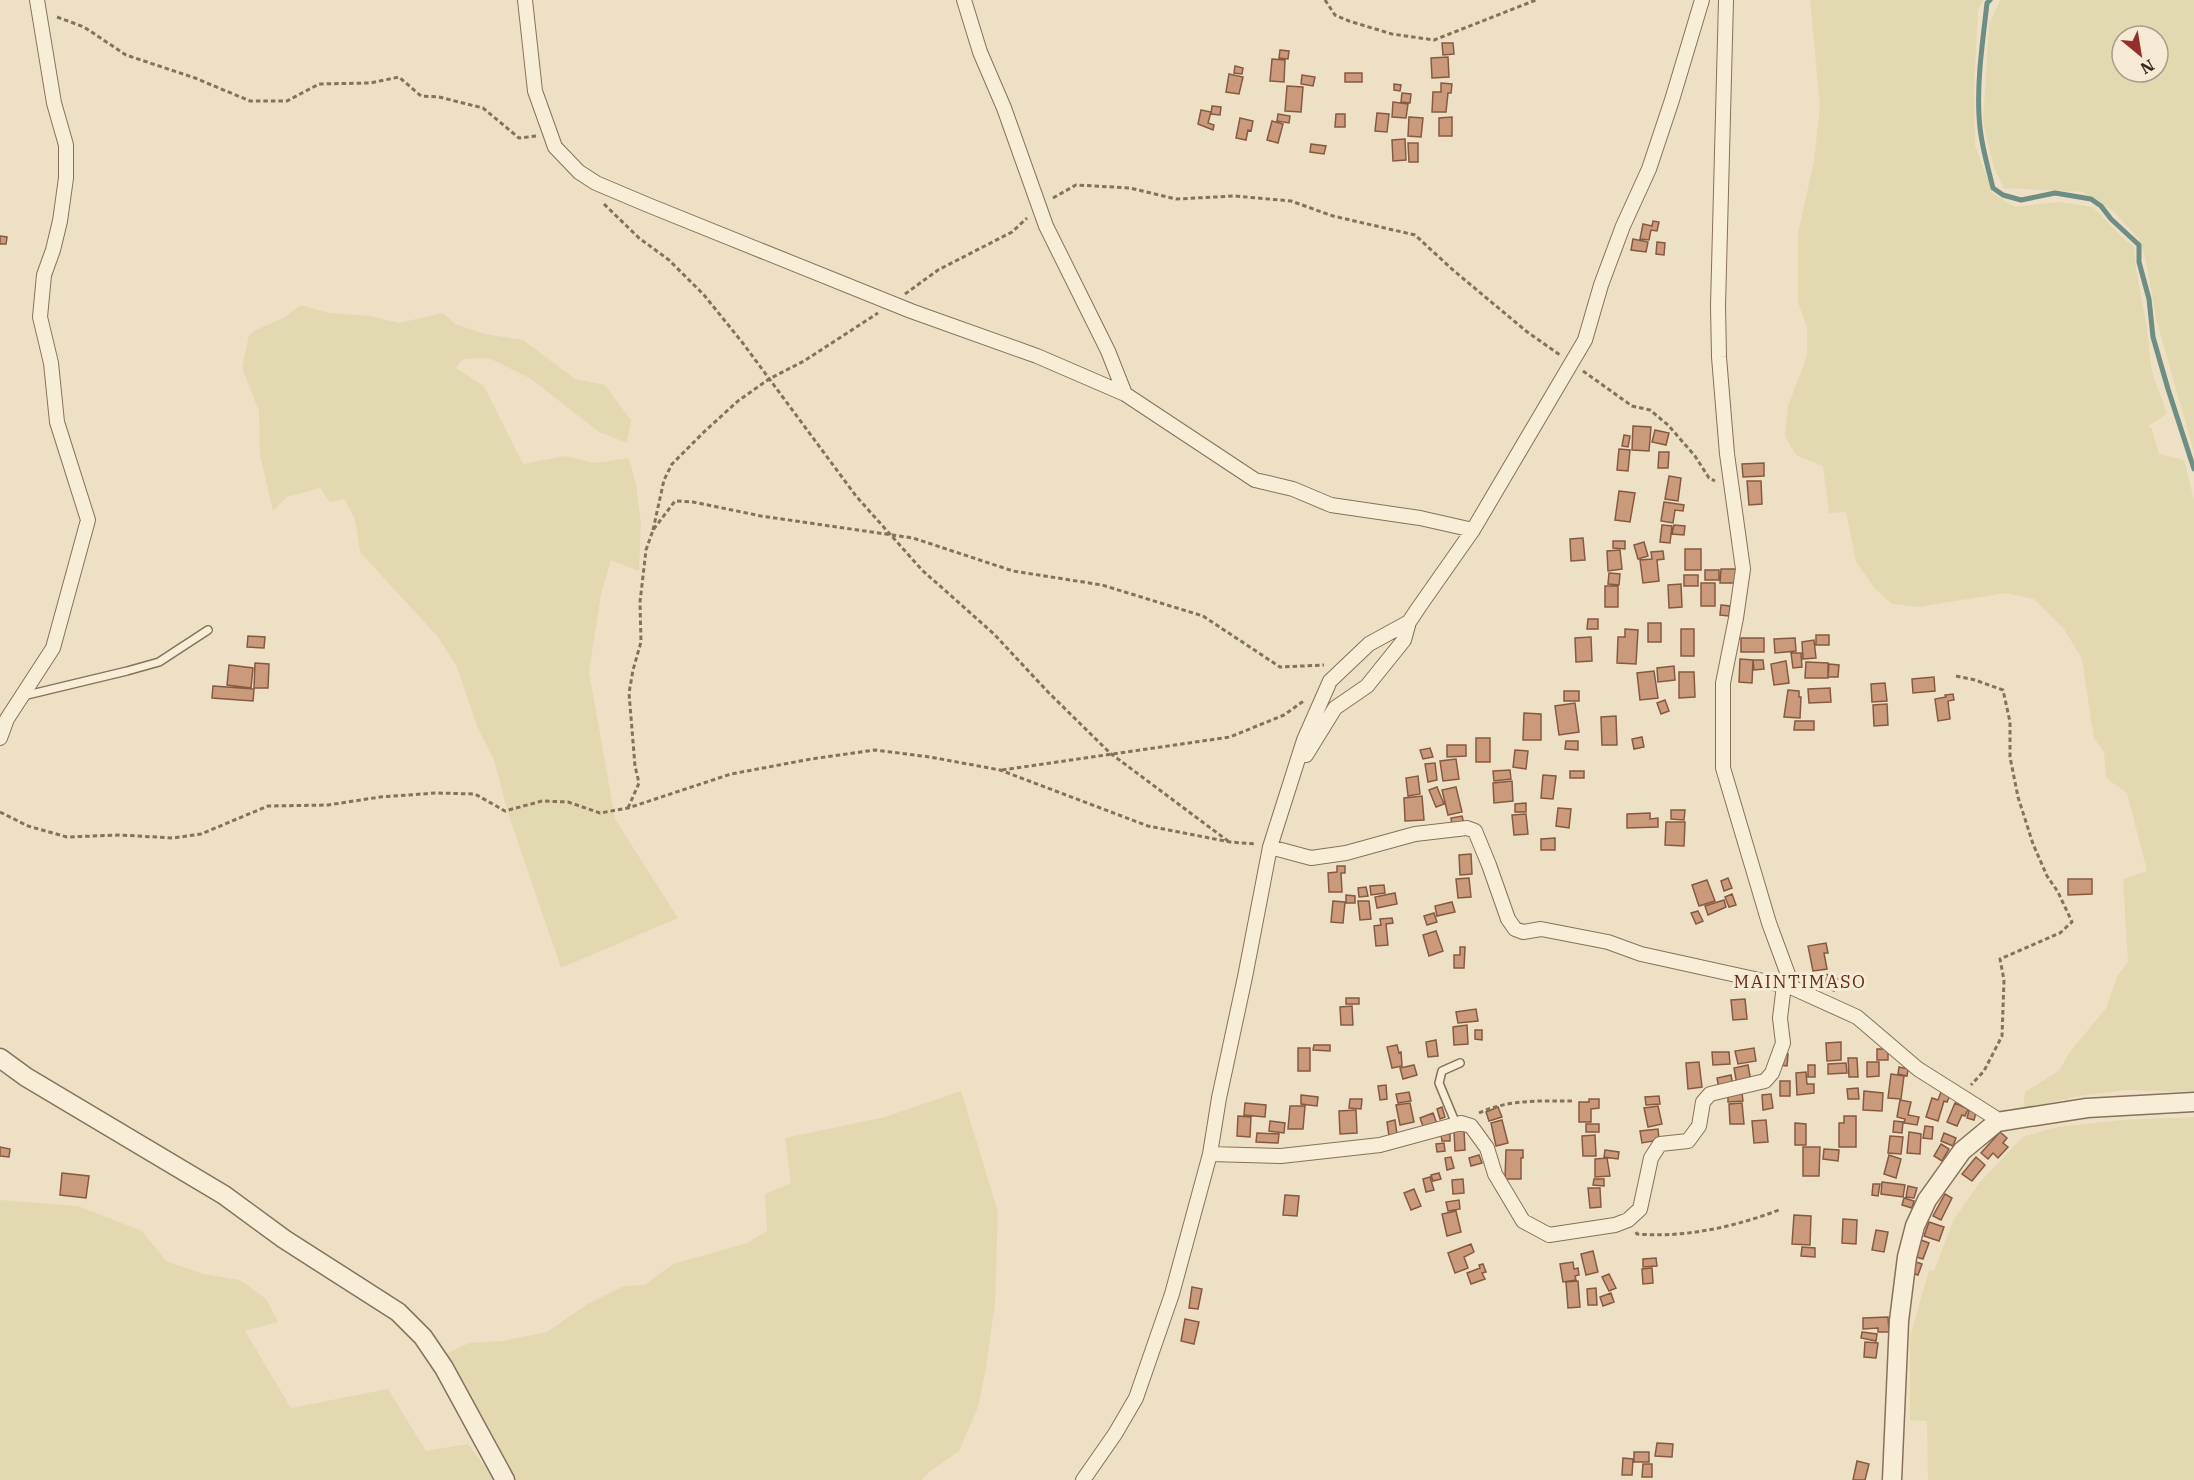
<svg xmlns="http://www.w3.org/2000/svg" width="2194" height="1480" font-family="'IBM Plex Serif',serif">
<rect width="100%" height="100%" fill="#ede0c4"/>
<path fill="#e3d9b1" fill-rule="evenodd" d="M 1810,0 L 1984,0 L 1978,9 L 1974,89 L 1975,145 L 1993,194 L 2015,207 L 2059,202 L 2093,207 L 2125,240 L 2134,246 L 2136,270 L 2146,323 L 2152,372 L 2167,414 L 2148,426 L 2152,429 L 2159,454 L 2184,460 L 2194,500 L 2194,1092 L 2128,1090 L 2079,1096 L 2023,1109 L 2025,1092 L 2059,1071 L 2069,1053 L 2106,1008 L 2118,975 L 2128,962 L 2123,879 L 2147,871 L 2127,793 L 2106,778 L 2104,752 L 2094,739 L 2082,659 L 2064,629 L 2034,599 L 2005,593 L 1919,607 L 1892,604 L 1876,590 L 1856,562 L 1846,512 L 1829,513 L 1823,466 L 1796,455 L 1785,436 L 1788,406 L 1807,356 L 1807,327 L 1798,302 L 1798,233 L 1814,161 L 1820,107 Z
M 2000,0 L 2194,0 L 2194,452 L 2156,319 L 2146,260 L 2139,239 L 2114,212 L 2083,192 L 2004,188 L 1994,168 L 1983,121 L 1989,25 ZM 2122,36 L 2158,36 L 2158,72 L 2122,72 Z
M 301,305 L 329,313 L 371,316 L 399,323 L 443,313 L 455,324 L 485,334 L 523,340 L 575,379 L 605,385 L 631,420 L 627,443 L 599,432 L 531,379 L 489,358 L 463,359 L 456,368 L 484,386 L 523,464 L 564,456 L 595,463 L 629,458 L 636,484 L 641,523 L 639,571 L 611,560 L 601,594 L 589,672 L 615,819 L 678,918 L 561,968 L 508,813 L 494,760 L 478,729 L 457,667 L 438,637 L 360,552 L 355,519 L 344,499 L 330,502 L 320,488 L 287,497 L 273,511 L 260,455 L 259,411 L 242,368 L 249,335 L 256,330 L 283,318 Z
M 961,1091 L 998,1212 L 995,1303 L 986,1368 L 978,1407 L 959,1451 L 929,1472 L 922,1480 L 515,1480 L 458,1374 L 444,1355 L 469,1343 L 502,1341 L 547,1332 L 589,1303 L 624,1286 L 644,1285 L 673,1264 L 747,1243 L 767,1231 L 765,1194 L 791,1183 L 785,1138 L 885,1117 Z
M 2194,1117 L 2194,1480 L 1928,1480 L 1927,1421 L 1910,1420 L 1910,1337 L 1929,1270 L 1934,1271 L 1954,1219 L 1981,1181 L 2023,1137 L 2057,1127 L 2122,1120 Z
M 0,1200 L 78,1206 L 142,1231 L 166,1261 L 203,1274 L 240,1280 L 266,1299 L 278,1322 L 245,1331 L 291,1408 L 388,1389 L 426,1451 L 468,1444 L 495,1480 L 0,1480 Z"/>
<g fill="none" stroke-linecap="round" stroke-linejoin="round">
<path stroke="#6d8e85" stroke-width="5" d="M 1990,0 L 1987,3 C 1983,40 1977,78 1979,115 C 1980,140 1987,164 1993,188 L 2003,195 L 2021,200 L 2055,193 L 2091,199 L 2101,206 L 2111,219 L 2139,245 L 2139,262 L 2149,299 L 2153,337 L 2168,389 L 2194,469"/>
</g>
<path fill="#cb9a7a" stroke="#865a41" stroke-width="1.5" d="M 1442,43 L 1453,43 L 1454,54 L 1443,55 Z
M 1280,50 L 1289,51 L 1288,59 L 1279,58 Z
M 1448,57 L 1449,77 L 1432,78 L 1431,58 Z
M 1272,59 L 1285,60 L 1284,82 L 1270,81 Z
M 1235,66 L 1243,68 L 1242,74 L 1234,73 Z
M 1345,73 L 1362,73 L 1362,82 L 1345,82 Z
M 1229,74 L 1243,77 L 1239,94 L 1226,92 Z
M 1302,75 L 1315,77 L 1313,86 L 1301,84 Z
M 1441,83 L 1452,84 L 1451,93 L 1448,93 L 1446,112 L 1432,112 L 1433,92 L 1441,92 Z
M 1394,84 L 1401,85 L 1400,91 L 1394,90 Z
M 1287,86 L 1303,87 L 1301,112 L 1285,111 Z
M 1402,93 L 1411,94 L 1410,103 L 1401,102 Z
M 1393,102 L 1408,104 L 1406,118 L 1392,117 Z
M 1212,106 L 1221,107 L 1220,115 L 1211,114 Z
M 1201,110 L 1211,112 L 1208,123 L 1214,125 L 1213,130 L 1198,124 Z
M 1377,113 L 1389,114 L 1387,132 L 1375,131 Z
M 1278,114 L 1290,116 L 1289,123 L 1277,121 Z
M 1336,114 L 1345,114 L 1345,127 L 1335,127 Z
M 1409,117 L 1423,118 L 1421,137 L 1408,136 Z
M 1452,117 L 1452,136 L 1439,136 L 1439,118 Z
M 1240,118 L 1253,121 L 1251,131 L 1248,130 L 1246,140 L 1236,138 Z
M 1272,121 L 1283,124 L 1278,143 L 1267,140 Z
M 1405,139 L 1406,160 L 1393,161 L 1392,140 Z
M 1408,143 L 1418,143 L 1418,162 L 1409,162 Z
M 1311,144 L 1326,146 L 1324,154 L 1310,152 Z
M 1653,221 L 1659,222 L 1657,231 L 1651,230 L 1649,240 L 1640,239 L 1643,224 L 1652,226 Z
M 0,236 L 7,237 L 6,244 L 0,244 Z
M 1633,239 L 1648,242 L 1646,252 L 1631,250 Z
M 1657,242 L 1665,243 L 1664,255 L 1656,254 Z
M 1633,426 L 1651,427 L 1649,451 L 1632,450 Z
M 1655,430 L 1669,433 L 1666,445 L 1652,442 Z
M 1624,435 L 1630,436 L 1628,447 L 1622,446 Z
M 1619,449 L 1630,450 L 1628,471 L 1617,470 Z
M 1659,452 L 1669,452 L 1668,468 L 1658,468 Z
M 1764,463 L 1764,476 L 1743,477 L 1742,464 Z
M 1669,476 L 1681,478 L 1678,501 L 1665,499 Z
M 1747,481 L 1761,481 L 1762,504 L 1749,505 Z
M 1619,491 L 1635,493 L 1630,522 L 1615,520 Z
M 1664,502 L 1684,505 L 1683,511 L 1675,510 L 1673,523 L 1661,521 Z
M 1662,525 L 1672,526 L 1670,543 L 1660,542 Z
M 1674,525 L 1685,526 L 1684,535 L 1672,534 Z
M 1583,538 L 1585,560 L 1571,561 L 1570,539 Z
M 1613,541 L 1625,541 L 1625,549 L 1613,548 Z
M 1644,542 L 1648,556 L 1638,559 L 1634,545 Z
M 1685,549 L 1701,549 L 1701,570 L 1685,570 Z
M 1620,550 L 1622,569 L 1608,571 L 1607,551 Z
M 1663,551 L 1664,559 L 1657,560 L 1659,581 L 1643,583 L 1640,560 L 1652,559 L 1651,552 Z
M 1721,569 L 1736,569 L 1736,583 L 1720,583 Z
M 1705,570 L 1719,570 L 1719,580 L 1705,580 Z
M 1609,573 L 1620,574 L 1619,585 L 1608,584 Z
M 1684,575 L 1698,575 L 1698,586 L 1684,586 Z
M 1701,583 L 1715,583 L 1715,606 L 1701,606 Z
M 1681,584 L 1682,607 L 1669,608 L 1668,585 Z
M 1605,586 L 1618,586 L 1618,607 L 1605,607 Z
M 1721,605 L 1730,606 L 1729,616 L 1720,615 Z
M 1588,619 L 1598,619 L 1598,629 L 1587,629 Z
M 1648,623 L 1661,623 L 1661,642 L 1648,642 Z
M 1625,629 L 1638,630 L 1636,664 L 1617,663 L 1618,637 L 1625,637 Z
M 1681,629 L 1694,629 L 1694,656 L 1681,656 Z
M 1816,635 L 1829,635 L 1829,645 L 1816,645 Z
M 248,636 L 265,637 L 264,648 L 247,647 Z
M 1591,637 L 1592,661 L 1576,662 L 1575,638 Z
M 1741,638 L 1764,638 L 1764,652 L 1741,652 Z
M 1795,638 L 1796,651 L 1775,653 L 1774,639 Z
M 1814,640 L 1816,658 L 1803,659 L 1802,642 Z
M 1791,653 L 1801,653 L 1802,667 L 1793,668 Z
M 1740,659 L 1753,660 L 1752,683 L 1739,682 Z
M 1753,660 L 1763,660 L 1764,669 L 1754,670 Z
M 1786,661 L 1789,683 L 1774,685 L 1771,664 Z
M 1806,662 L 1828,663 L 1828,678 L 1805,678 Z
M 255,663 L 269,664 L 268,688 L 254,688 Z
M 1829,664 L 1839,665 L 1838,677 L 1828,677 Z
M 229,665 L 253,668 L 251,688 L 227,685 Z
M 1674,666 L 1675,680 L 1658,682 L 1657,668 Z
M 1654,671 L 1658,698 L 1640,700 L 1637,673 Z
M 1679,672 L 1694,672 L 1695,697 L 1679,698 Z
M 1934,677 L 1935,691 L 1913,693 L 1912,679 Z
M 1885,683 L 1887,701 L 1872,702 L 1871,684 Z
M 213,686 L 254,689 L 253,701 L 212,698 Z
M 1830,688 L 1831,702 L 1809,703 L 1808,689 Z
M 1788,690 L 1799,691 L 1799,697 L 1801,697 L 1800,718 L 1784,717 Z
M 1564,691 L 1579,691 L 1579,701 L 1564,701 Z
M 1953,694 L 1954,700 L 1948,701 L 1950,719 L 1938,721 L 1935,699 L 1946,697 L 1945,695 Z
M 1665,700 L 1669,711 L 1661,714 L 1657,703 Z
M 1575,703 L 1579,732 L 1559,735 L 1555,706 Z
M 1887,704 L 1888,725 L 1874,726 L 1873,705 Z
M 1524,713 L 1541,714 L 1541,740 L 1523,740 Z
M 1616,716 L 1617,745 L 1602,745 L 1601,717 Z
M 1795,721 L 1814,721 L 1814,730 L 1794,730 Z
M 1642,737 L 1644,747 L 1634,749 L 1632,739 Z
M 1476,738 L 1490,738 L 1490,762 L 1476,762 Z
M 1566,741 L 1578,741 L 1578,750 L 1565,749 Z
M 1447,745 L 1466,745 L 1466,756 L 1447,757 Z
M 1430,748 L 1433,757 L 1423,759 L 1420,750 Z
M 1515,750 L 1528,751 L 1526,769 L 1513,767 Z
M 1456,759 L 1459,779 L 1443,781 L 1440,761 Z
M 1435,763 L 1437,780 L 1428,782 L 1425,764 Z
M 1510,770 L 1511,779 L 1494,781 L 1493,771 Z
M 1570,771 L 1584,771 L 1584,778 L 1570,778 Z
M 1543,775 L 1556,776 L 1553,799 L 1541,798 Z
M 1418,776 L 1420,794 L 1408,796 L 1406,778 Z
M 1512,781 L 1513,801 L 1494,803 L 1493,783 Z
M 1437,787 L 1444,804 L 1436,807 L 1429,790 Z
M 1456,787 L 1462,812 L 1448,815 L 1442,790 Z
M 1422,796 L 1424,820 L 1405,821 L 1404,798 Z
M 1526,803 L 1526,812 L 1515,812 L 1515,804 Z
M 1558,808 L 1571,809 L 1569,828 L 1556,826 Z
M 1671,810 L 1685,810 L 1684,820 L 1671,819 Z
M 1650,813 L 1650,819 L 1658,818 L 1658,827 L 1627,828 L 1627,814 Z
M 1526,814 L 1528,834 L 1514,835 L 1512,815 Z
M 1462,816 L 1464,824 L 1452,826 L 1451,818 Z
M 1666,822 L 1685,822 L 1684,846 L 1665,845 Z
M 1555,838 L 1555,850 L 1541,850 L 1541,839 Z
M 1471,854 L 1472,874 L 1460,875 L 1459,855 Z
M 1337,866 L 1345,866 L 1345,873 L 1341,873 L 1342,892 L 1329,892 L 1328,873 L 1337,872 Z
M 1469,878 L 1471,897 L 1458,898 L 1456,879 Z
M 1728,878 L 1732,888 L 1724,891 L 1721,881 Z
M 2068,879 L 2092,879 L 2092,894 L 2068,895 Z
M 1707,880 L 1715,901 L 1699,906 L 1692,885 Z
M 1384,885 L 1385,893 L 1371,895 L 1370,886 Z
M 1366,887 L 1368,896 L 1359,897 L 1358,888 Z
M 1395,893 L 1397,904 L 1377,908 L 1375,897 Z
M 1732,894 L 1736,905 L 1729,907 L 1725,897 Z
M 1346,895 L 1355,896 L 1355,903 L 1346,903 Z
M 1724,900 L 1726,907 L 1708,915 L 1705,906 Z
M 1333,901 L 1345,902 L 1343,923 L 1331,922 Z
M 1358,901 L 1369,901 L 1371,919 L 1360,920 Z
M 1452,902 L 1455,912 L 1437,916 L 1435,906 Z
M 1698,911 L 1703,921 L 1696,924 L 1691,913 Z
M 1434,913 L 1437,922 L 1427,925 L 1424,916 Z
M 1392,918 L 1393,923 L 1386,924 L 1388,945 L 1376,946 L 1374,926 L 1381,925 L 1380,919 Z
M 1436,931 L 1443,951 L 1429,956 L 1423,935 Z
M 1826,943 L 1828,953 L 1824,953 L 1827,969 L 1813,971 L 1808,946 Z
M 1460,947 L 1465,947 L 1464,968 L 1454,968 L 1454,955 L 1460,955 Z
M 1823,973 L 1838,979 L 1834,991 L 1819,985 Z
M 1346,998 L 1359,998 L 1359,1004 L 1346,1004 Z
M 1745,999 L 1747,1019 L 1733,1020 L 1731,1000 Z
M 1352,1006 L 1353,1025 L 1341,1025 L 1340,1007 Z
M 1476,1009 L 1478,1021 L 1458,1023 L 1456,1012 Z
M 1467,1025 L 1468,1044 L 1454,1045 L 1453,1027 Z
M 1475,1030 L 1482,1030 L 1482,1040 L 1475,1039 Z
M 1436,1040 L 1438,1056 L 1428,1057 L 1426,1042 Z
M 1841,1042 L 1841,1060 L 1827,1061 L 1826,1043 Z
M 1314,1045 L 1330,1045 L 1330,1051 L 1313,1050 Z
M 1397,1045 L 1399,1053 L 1401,1052 L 1402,1066 L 1392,1068 L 1387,1047 Z
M 1298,1048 L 1310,1048 L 1310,1071 L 1298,1071 Z
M 1754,1048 L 1756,1061 L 1738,1064 L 1735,1051 Z
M 1877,1049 L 1888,1049 L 1888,1060 L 1877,1060 Z
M 1712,1052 L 1729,1052 L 1730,1064 L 1713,1065 Z
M 1781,1053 L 1788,1054 L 1787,1066 L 1780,1065 Z
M 1848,1058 L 1857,1058 L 1858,1077 L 1849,1077 Z
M 1699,1062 L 1702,1087 L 1688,1089 L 1686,1063 Z
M 1867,1062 L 1879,1062 L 1879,1076 L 1867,1077 Z
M 1846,1063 L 1847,1073 L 1828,1074 L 1828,1064 Z
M 1414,1065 L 1417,1075 L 1403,1079 L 1400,1068 Z
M 1748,1065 L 1751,1082 L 1737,1085 L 1734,1068 Z
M 1808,1065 L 1815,1065 L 1815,1077 L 1808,1077 Z
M 1899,1067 L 1908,1069 L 1907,1076 L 1898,1074 Z
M 1806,1072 L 1807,1084 L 1814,1084 L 1814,1093 L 1797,1095 L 1796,1073 Z
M 1891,1074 L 1904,1076 L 1901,1099 L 1888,1098 Z
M 1731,1075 L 1733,1086 L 1719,1089 L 1717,1078 Z
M 1780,1081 L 1790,1081 L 1790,1096 L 1780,1096 Z
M 1386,1085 L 1387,1099 L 1380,1100 L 1378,1086 Z
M 1858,1088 L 1859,1099 L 1848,1099 L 1847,1089 Z
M 1864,1091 L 1883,1093 L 1882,1111 L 1863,1110 Z
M 1409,1092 L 1411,1101 L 1398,1103 L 1396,1094 Z
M 1941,1092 L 1950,1095 L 1947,1102 L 1944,1101 L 1938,1121 L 1926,1117 L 1932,1098 L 1938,1100 Z
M 1742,1093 L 1743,1101 L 1728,1102 L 1728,1095 Z
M 1771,1094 L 1773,1108 L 1763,1110 L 1762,1095 Z
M 1301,1095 L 1318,1097 L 1317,1106 L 1301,1104 Z
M 1659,1096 L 1660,1104 L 1646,1105 L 1645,1097 Z
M 1350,1099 L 1362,1099 L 1361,1109 L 1349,1108 Z
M 1589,1099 L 1599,1099 L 1599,1108 L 1591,1109 L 1591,1122 L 1579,1122 L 1579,1102 L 1589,1102 Z
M 1900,1100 L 1911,1102 L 1908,1115 L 1919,1117 L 1917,1125 L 1904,1123 L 1905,1119 L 1897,1117 Z
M 1245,1103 L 1266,1105 L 1265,1117 L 1244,1115 Z
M 1410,1103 L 1414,1122 L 1400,1125 L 1396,1105 Z
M 1742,1103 L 1744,1124 L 1730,1124 L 1729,1104 Z
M 1955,1103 L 1968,1109 L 1965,1116 L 1962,1115 L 1957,1126 L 1947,1122 Z
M 1290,1106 L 1305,1106 L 1303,1129 L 1288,1129 Z
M 1658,1106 L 1662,1124 L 1648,1127 L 1644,1108 Z
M 1442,1107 L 1445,1117 L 1440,1119 L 1437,1109 Z
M 1498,1107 L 1502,1117 L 1489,1121 L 1486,1112 Z
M 1970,1107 L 1977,1109 L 1974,1120 L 1967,1118 Z
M 1356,1110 L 1357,1133 L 1340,1134 L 1339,1111 Z
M 1433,1113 L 1437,1124 L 1424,1129 L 1420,1118 Z
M 1238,1116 L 1251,1117 L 1250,1137 L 1237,1136 Z
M 1844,1116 L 1856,1116 L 1856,1147 L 1839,1147 L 1839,1123 L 1844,1123 Z
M 1395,1120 L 1397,1134 L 1389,1136 L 1387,1122 Z
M 1502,1120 L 1508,1143 L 1496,1146 L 1491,1123 Z
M 1766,1120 L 1768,1142 L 1754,1143 L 1752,1121 Z
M 1270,1121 L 1285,1123 L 1284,1133 L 1269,1131 Z
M 1894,1121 L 1903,1122 L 1902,1133 L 1893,1132 Z
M 1795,1123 L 1806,1124 L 1806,1145 L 1795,1145 Z
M 1586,1124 L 1599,1124 L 1599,1132 L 1586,1132 Z
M 1925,1126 L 1933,1127 L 1932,1139 L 1923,1138 Z
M 1658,1129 L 1659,1140 L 1642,1143 L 1640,1131 Z
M 1464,1130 L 1465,1150 L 1455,1151 L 1454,1131 Z
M 1909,1132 L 1921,1134 L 1920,1154 L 1907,1153 Z
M 2000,1132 L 2007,1138 L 2003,1143 L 2008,1147 L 1998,1158 L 1993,1153 L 1988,1159 L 1981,1153 Z
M 1257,1133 L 1279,1134 L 1278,1143 L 1256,1142 Z
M 1944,1133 L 1956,1138 L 1953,1146 L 1941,1141 Z
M 1450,1134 L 1450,1141 L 1442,1141 L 1441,1135 Z
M 1595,1135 L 1596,1156 L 1583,1156 L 1582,1136 Z
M 1890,1136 L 1903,1137 L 1901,1154 L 1888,1153 Z
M 1444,1143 L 1445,1151 L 1437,1152 L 1436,1144 Z
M 1941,1144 L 1949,1149 L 1942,1161 L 1934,1156 Z
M 0,1147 L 10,1149 L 9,1157 L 0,1156 Z
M 1803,1147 L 1820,1147 L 1819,1176 L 1803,1176 Z
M 1824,1149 L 1839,1150 L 1838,1161 L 1823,1159 Z
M 1506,1150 L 1523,1150 L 1523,1158 L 1521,1158 L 1521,1179 L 1505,1179 Z
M 1605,1150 L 1619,1152 L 1618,1159 L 1604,1157 Z
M 1479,1155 L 1482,1163 L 1471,1166 L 1469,1158 Z
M 1889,1155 L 1901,1159 L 1896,1178 L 1884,1174 Z
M 1451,1157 L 1454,1168 L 1447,1170 L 1445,1158 Z
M 1976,1157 L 1985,1165 L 1972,1181 L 1962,1174 Z
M 1607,1158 L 1610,1176 L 1595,1177 L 1595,1159 Z
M 62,1173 L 89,1176 L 86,1198 L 60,1195 Z
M 1439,1173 L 1441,1179 L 1433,1181 L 1431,1175 Z
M 1430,1177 L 1434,1190 L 1426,1192 L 1423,1179 Z
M 1463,1179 L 1464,1193 L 1453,1194 L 1452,1180 Z
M 1594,1179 L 1604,1179 L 1604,1186 L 1593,1185 Z
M 1882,1182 L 1905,1185 L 1903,1197 L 1881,1194 Z
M 1873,1184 L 1880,1184 L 1878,1196 L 1872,1195 Z
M 1908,1186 L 1917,1188 L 1914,1198 L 1906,1197 Z
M 1588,1188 L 1600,1188 L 1601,1207 L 1590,1208 Z
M 1414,1189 L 1421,1206 L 1411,1210 L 1404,1193 Z
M 1945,1194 L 1952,1198 L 1941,1220 L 1933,1216 Z
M 1285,1195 L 1299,1196 L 1297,1216 L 1283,1215 Z
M 1904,1198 L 1914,1201 L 1912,1208 L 1902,1205 Z
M 1459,1200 L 1460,1209 L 1448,1211 L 1446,1202 Z
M 1456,1211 L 1461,1232 L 1447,1236 L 1442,1214 Z
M 1794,1215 L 1811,1216 L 1810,1245 L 1792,1244 Z
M 1843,1219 L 1857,1220 L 1856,1244 L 1842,1243 Z
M 1929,1222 L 1944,1227 L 1939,1241 L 1924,1236 Z
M 1876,1230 L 1888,1232 L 1884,1252 L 1872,1250 Z
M 1921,1240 L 1929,1243 L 1923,1259 L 1913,1256 Z
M 1471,1244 L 1474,1252 L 1464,1257 L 1468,1268 L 1455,1273 L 1448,1253 Z
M 1802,1247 L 1815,1248 L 1815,1257 L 1801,1256 Z
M 1593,1251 L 1598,1272 L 1586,1275 L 1581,1254 Z
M 1656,1258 L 1657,1266 L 1643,1267 L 1643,1259 Z
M 1913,1261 L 1922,1264 L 1918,1275 L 1909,1272 Z
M 1573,1262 L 1574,1269 L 1578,1268 L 1579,1275 L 1575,1276 L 1576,1280 L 1563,1282 L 1560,1264 Z
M 1483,1264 L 1486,1272 L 1482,1273 L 1485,1279 L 1471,1284 L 1467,1273 L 1480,1268 L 1479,1265 Z
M 1652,1268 L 1653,1283 L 1643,1284 L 1642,1269 Z
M 1609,1274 L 1616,1288 L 1609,1291 L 1602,1277 Z
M 1578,1281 L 1580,1307 L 1568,1308 L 1566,1282 Z
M 1192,1287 L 1202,1289 L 1198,1309 L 1189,1308 Z
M 1596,1288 L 1597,1305 L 1588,1305 L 1587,1289 Z
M 1611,1293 L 1614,1302 L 1603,1306 L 1600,1297 Z
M 1888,1317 L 1889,1332 L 1878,1332 L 1878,1328 L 1863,1329 L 1863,1318 Z
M 1185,1319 L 1199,1322 L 1194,1344 L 1181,1341 Z
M 1862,1332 L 1877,1334 L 1876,1341 L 1861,1338 Z
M 1865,1342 L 1878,1343 L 1876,1358 L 1864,1357 Z
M 1657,1443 L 1673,1444 L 1672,1457 L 1655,1456 Z
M 1634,1452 L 1649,1452 L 1649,1462 L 1634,1462 Z
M 1623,1458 L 1633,1459 L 1632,1475 L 1622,1475 Z
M 1857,1461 L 1869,1464 L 1865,1480 L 1853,1480 Z
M 1643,1464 L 1652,1464 L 1652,1477 L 1642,1477 Z"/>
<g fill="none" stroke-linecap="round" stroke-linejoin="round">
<g stroke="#87715b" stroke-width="10">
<path id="service" d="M 23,696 L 127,671 L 159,662 L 208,630
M 1456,1124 L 1439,1083 L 1442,1071 L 1460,1063"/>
</g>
<g stroke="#87715b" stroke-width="16">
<path id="minor" d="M 525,0 L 535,91 L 555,147 L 579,172 L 596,183 L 648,205 L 911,311 L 1037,356 L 1125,394
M 964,0 L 980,52 L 1004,108 L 1046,226 L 1108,351 L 1125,394 L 1255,480 L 1293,489 L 1331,505 L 1420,518 L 1473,530
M 1726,0 L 1718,306 L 1719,357 L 1727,454 L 1743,569 L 1736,618 L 1723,683 L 1723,768 L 1769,923 L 1793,988 L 1857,1017 L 1918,1069 L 1994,1117 L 1997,1122
M 0,738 L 7,719 L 53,648 L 88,520 L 57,422 L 51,363 L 40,317 L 44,275 L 53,250 L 60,221 L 66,178 L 66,145 L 54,103 L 37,0
M 1306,755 L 1335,708 L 1367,686 L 1404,640 L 1409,622
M 1270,847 L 1311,858 L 1346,853 L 1415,834 L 1467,828 L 1475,831 L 1489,865 L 1508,919 L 1515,929 L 1523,932 L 1541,929 L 1608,942 L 1641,954 L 1791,987
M 1210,1154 L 1281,1156 L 1380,1145 L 1461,1123 L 1471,1126 L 1487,1148 L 1495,1174 L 1523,1221 L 1549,1235 L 1615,1225 L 1628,1220 L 1640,1209 L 1651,1158 L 1660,1144 L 1688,1141 L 1699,1126 L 1703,1102 L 1710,1094 L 1765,1081 L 1772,1073 L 1783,1043 L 1780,1018 L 1784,985
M 1083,1480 L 1115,1434 L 1136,1398 L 1172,1294 L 1210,1154 L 1219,1098 L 1245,977 L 1270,847 L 1304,740 L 1330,681 L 1369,644 L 1409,622 L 1419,607 L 1473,530 L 1585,340 L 1601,285 L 1623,226 L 1649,169 L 1672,100 L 1702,0"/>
</g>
<g stroke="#87715b" stroke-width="21">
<path id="tertiary" d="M 0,1058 L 26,1077 L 224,1195 L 284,1239 L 398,1312 L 423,1337 L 444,1368 L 505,1480
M 1892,1480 L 1899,1321 L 1907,1257 L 1915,1226 L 1927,1200 L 1962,1151 L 1997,1122 L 2087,1108 L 2194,1102"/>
</g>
<path stroke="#87715b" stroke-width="3" stroke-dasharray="4.5 3" stroke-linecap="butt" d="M 1325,0 L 1335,15 L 1349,21 L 1392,34 L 1434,40 L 1536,0
M 57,17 L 84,27 L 126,55 L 195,78 L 250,101 L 287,101 L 319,84 L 370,83 L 399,77 L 421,96 L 439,97 L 483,108 L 519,138 L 536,136
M 1053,198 L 1076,185 L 1130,188 L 1176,199 L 1235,196 L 1291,201 L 1333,216 L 1415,235 L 1453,270 L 1526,331 L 1560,355
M 604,204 L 639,238 L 669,260 L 704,295 L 742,342 L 856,496 L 922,570 L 994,634 L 1048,692 L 1110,753 L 1228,841
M 905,294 L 938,270 L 1012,232 L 1027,218
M 1583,371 L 1632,406 L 1650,410 L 1668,425 L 1695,456 L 1709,478 L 1715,481
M 653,530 L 664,480 L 672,464 L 706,430 L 738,401 L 769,379 L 804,361 L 878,313
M 1956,676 L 1975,680 L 2003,690 L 2010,722 L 2010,757 L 2018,797 L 2033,844 L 2047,876 L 2058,892 L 2072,922 L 2060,933 L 2000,959 L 2004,980 L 2002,1036 L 1984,1071 L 1971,1085
M 1002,770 L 1230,737 L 1284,715 L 1305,700
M 628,808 L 639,783 L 635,766 L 629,693 L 633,670 L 641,642 L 640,602 L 646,550 L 653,530 L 675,501 L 693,502 L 761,516 L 913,538 L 1013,571 L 1102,585 L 1203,616 L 1280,667 L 1324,665
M 0,812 L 28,826 L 67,837 L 119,835 L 173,838 L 201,834 L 268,806 L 328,805 L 380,797 L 436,793 L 475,794 L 505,811 L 542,801 L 568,802 L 600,813 L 628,808 L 731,774 L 811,759 L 875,750 L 930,757 L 1000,770 L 1148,826 L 1230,842 L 1256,844
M 1479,1113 C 1509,1099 1542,1101 1574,1101
M 1636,1232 L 1637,1234 C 1685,1238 1734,1227 1779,1210"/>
<use href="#service" stroke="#f8edd7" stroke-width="7"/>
<use href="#minor" stroke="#f8edd7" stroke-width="14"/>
<use href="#tertiary" stroke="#f8edd7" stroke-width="18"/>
</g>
<g text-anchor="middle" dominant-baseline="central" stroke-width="6" stroke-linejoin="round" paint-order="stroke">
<g font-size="18" letter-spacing="1.5" fill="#632b1f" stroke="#f5ead3">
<text x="1800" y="981">MAINTIMASO</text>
</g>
</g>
<g transform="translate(2140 54) rotate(150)"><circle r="28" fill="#f5ead3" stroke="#a99d8b" stroke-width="1.5"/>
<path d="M0-4.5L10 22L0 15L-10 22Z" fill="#952c2f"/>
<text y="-9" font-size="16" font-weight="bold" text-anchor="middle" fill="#382a1e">N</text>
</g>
</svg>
